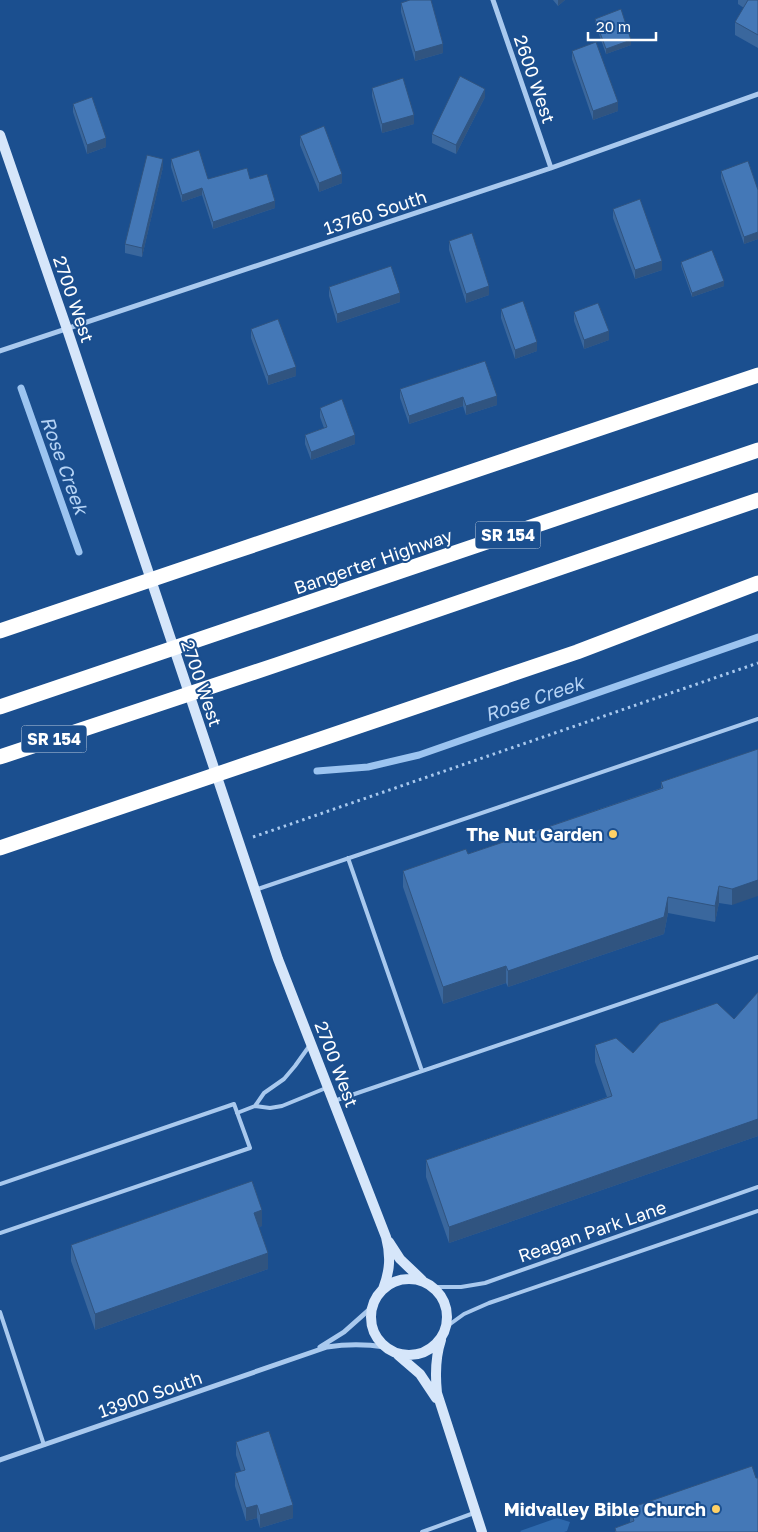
<svg xmlns="http://www.w3.org/2000/svg" width="758" height="1532" font-family="'Golos Text',sans-serif">
<rect width="100%" height="100%" fill="#1b4f8f"/>
<path fill="#2e69ad" d="M 557,1518 L 570,1522 L 567,1531 L 564,1532 L 521,1532 L 520,1531 Z"/>
<g fill="none" stroke-linecap="round" stroke-linejoin="round">
<path stroke="#9cc4f0" stroke-width="7" d="M 21,388 L 79,552
M 317,771 L 368,767 L 419,755 L 758,637"/>
<path stroke="#a9c9ee" stroke-width="3" stroke-dasharray="2.5 4" stroke-linecap="butt" d="M 253,837 L 758,663"/>
<path stroke="#a9c9ee" stroke-width="4" d="M 348,858 L 422,1071
M 255,890 L 758,719
M 334,1101 L 758,957
M 255,1106 L 264,1093 L 284,1079 L 295,1066 L 310,1045
M 237,1113 L 255,1106 L 270,1108 L 282,1106 L 326,1088
M 0,1184 L 234,1104 L 250,1148 L 0,1233
M 433,1287 L 461,1287 L 485,1283 L 758,1187
M 0,1312 L 44,1445
M 446,1327 L 464,1314 L 489,1303 L 758,1211
M 422,1532 L 474,1513"/>
<path stroke="#a9c9ee" stroke-width="5" d="M 493,0 L 551,168
M 0,351 L 551,168 L 758,94
M 320,1347 L 344,1332 L 371,1308
M 0,1460 L 327,1347 C 347,1344 365,1344 385,1347"/>
<path stroke="#d6e6fa" stroke-width="10" d="M 0,135 L 67,329 L 278,959 L 386,1237 C 391,1256 390,1271 383,1289
M 389,1242 L 400,1259 L 422,1280
M371 1317a38 38 0 1 1 76 0a38 38 0 1 1-76 0Z
M 441,1340 C 435,1358 435,1374 437,1393 L 482,1532
M 398,1355 L 420,1374 L 436,1398"/>
<path stroke="#fff" stroke-width="15" d="M 0,631 L 224,555 L 758,375
M 0,707 L 758,450
M 0,757 L 276,665 L 758,500
M 0,848 L 577,652 L 758,583"/>
</g>
<path fill="#3a679d" d="M 553,0 L 565,0 L 558,6 Z
M 738,0 L 758,0 L 758,48 L 735,35 L 735,22 L 744,8 L 738,4 Z
M 401,3 L 443,53 L 415,61 L 401,12 Z
M 595,19 L 631,45 L 606,54 L 595,23 Z
M 572,51 L 618,111 L 593,120 L 572,59 Z
M 372,88 L 414,124 L 382,133 L 372,96 Z
M 485,97 L 456,154 L 432,143 L 432,134 Z
M 73,104 L 106,147 L 87,154 L 73,112 Z
M 300,136 L 342,183 L 319,192 L 300,145 Z
M 171,159 L 208,179 L 250,179 L 275,208 L 213,229 L 202,195 L 182,202 L 171,167 Z
M 163,167 L 142,257 L 125,253 L 125,244 Z
M 721,171 L 758,190 L 758,239 L 744,244 L 721,178 Z
M 613,209 L 662,270 L 635,279 L 613,218 Z
M 449,241 L 489,295 L 466,303 L 449,250 Z
M 681,262 L 724,286 L 692,297 L 681,266 Z
M 329,287 L 400,302 L 337,323 L 329,296 Z
M 501,309 L 537,351 L 515,359 L 501,318 Z
M 574,312 L 609,340 L 584,349 L 574,321 Z
M 251,329 L 296,376 L 268,385 L 251,338 Z
M 485,361 L 497,405 L 466,415 L 463,406 L 409,424 L 400,398 L 400,389 Z
M 320,408 L 355,444 L 311,460 L 305,444 L 305,435 L 324,428 L 320,417 Z
M 758,749 L 732,905 L 719,903 L 715,922 L 668,913 L 664,934 L 508,987 L 506,983 L 443,1004 L 403,887 L 403,871 L 468,854 L 661,788 L 661,782 Z
M 595,1045 L 633,1053 L 758,1136 L 449,1243 L 426,1177 L 426,1160 L 607,1097 L 595,1062 Z
M 262,1226 L 259,1227 L 268,1269 L 95,1330 L 71,1261 L 71,1245 Z
M 236,1442 L 293,1518 L 260,1528 L 257,1518 L 246,1521 L 235,1486 L 235,1473 L 241,1471 L 236,1455 Z
M 756,1478 L 758,1532 L 615,1532 L 615,1528 L 630,1523 L 630,1508 Z"/>
<path fill="#305480" d="M 558,0 L 565,0 L 558,6 Z
M 631,40 L 631,45 L 606,54 L 606,49 Z
M 443,44 L 443,53 L 415,61 L 415,52 Z
M 485,89 L 485,97 L 456,154 L 456,145 Z
M 618,102 L 618,111 L 593,120 L 593,111 Z
M 414,115 L 414,124 L 382,133 L 382,124 Z
M 106,138 L 106,147 L 87,154 L 87,145 Z
M 163,159 L 163,167 L 142,257 L 142,248 Z
M 342,174 L 342,183 L 319,192 L 319,183 Z
M 202,188 L 202,195 L 182,202 L 182,195 Z
M 275,201 L 275,208 L 213,229 L 213,222 Z
M 758,232 L 758,239 L 744,244 L 744,237 Z
M 662,261 L 662,270 L 635,279 L 635,270 Z
M 724,281 L 724,286 L 692,297 L 692,293 Z
M 489,286 L 489,295 L 466,303 L 466,294 Z
M 400,293 L 400,302 L 337,323 L 337,314 Z
M 609,331 L 609,340 L 584,349 L 584,340 Z
M 537,342 L 537,351 L 515,359 L 515,350 Z
M 296,367 L 296,376 L 268,385 L 268,376 Z
M 497,396 L 497,405 L 466,415 L 466,406 Z
M 463,397 L 463,406 L 409,424 L 409,416 Z
M 355,435 L 355,444 L 311,460 L 311,452 Z
M 758,880 L 758,896 L 732,905 L 732,889 Z
M 719,886 L 719,903 L 715,922 L 715,906 Z
M 668,897 L 668,913 L 664,934 L 508,987 L 508,971 Z
M 506,966 L 506,983 L 443,1004 L 443,987 Z
M 758,1119 L 758,1136 L 449,1243 L 449,1227 Z
M 262,1210 L 262,1226 L 254,1229 L 254,1213 Z
M 268,1253 L 268,1269 L 95,1330 L 95,1314 Z
M 257,1505 L 257,1518 L 246,1521 L 246,1508 Z
M 293,1505 L 293,1518 L 260,1528 L 260,1515 Z"/>
<path fill="#4478b7" stroke="#305480" d="M 410,0 L 431,0 L 443,44 L 415,52 L 401,3 Z
M 748,0 L 758,0 L 758,35 L 735,22 Z
M 621,9 L 631,40 L 606,49 L 595,19 Z
M 596,42 L 618,102 L 593,111 L 572,51 Z
M 460,76 L 485,89 L 456,145 L 432,134 Z
M 403,78 L 414,115 L 382,124 L 372,88 Z
M 92,97 L 106,138 L 87,145 L 73,104 Z
M 324,126 L 342,174 L 319,183 L 300,136 Z
M 199,150 L 208,179 L 247,168 L 250,179 L 267,174 L 275,201 L 213,222 L 202,188 L 182,195 L 171,159 Z
M 147,155 L 163,159 L 142,248 L 125,244 Z
M 748,161 L 758,190 L 758,232 L 744,237 L 721,171 Z
M 640,199 L 662,261 L 635,270 L 613,209 Z
M 472,233 L 489,286 L 466,294 L 449,241 Z
M 712,250 L 724,281 L 692,293 L 681,262 Z
M 391,266 L 400,293 L 337,314 L 329,287 Z
M 523,301 L 537,342 L 515,350 L 501,309 Z
M 598,303 L 609,331 L 584,340 L 574,312 Z
M 278,319 L 296,367 L 268,376 L 251,329 Z
M 485,361 L 497,396 L 466,406 L 463,397 L 409,416 L 400,389 Z
M 342,399 L 355,435 L 311,452 L 305,435 L 327,427 L 320,408 Z
M 758,749 L 758,880 L 732,889 L 719,886 L 715,906 L 668,897 L 664,917 L 508,971 L 506,966 L 443,987 L 403,871 L 466,849 L 468,854 L 663,788 L 661,782 Z
M 758,992 L 758,1119 L 449,1227 L 426,1160 L 612,1096 L 595,1045 L 616,1038 L 633,1053 L 660,1023 L 717,1003 L 734,1019 Z
M 252,1181 L 262,1210 L 254,1213 L 268,1253 L 95,1314 L 71,1245 Z
M 269,1431 L 293,1505 L 260,1515 L 257,1505 L 246,1508 L 235,1473 L 245,1470 L 236,1442 Z
M 752,1466 L 756,1478 L 758,1478 L 758,1532 L 616,1532 L 615,1528 L 634,1521 L 630,1508 Z"/>
<g fill="#ffd166" stroke="#1b4f8f" stroke-width="2">
<circle cx="613" cy="834" r="5"/>
<circle cx="716" cy="1509" r="5"/>
</g>
<g text-anchor="middle" dominant-baseline="central" stroke-width="4" stroke-linejoin="round" paint-order="stroke">
<g fill="#1b4f8f" stroke="#bbcadd" stroke-width="1">
<rect x="475.5" y="521.5" width="65" height="27" rx="4"/>
<rect x="21.5" y="725.5" width="65" height="27" rx="4"/>
</g>
<g font-size="16" font-weight="bold" fill="#fff">
<text x="508" y="535">SR 154</text>
<text x="54" y="739">SR 154</text>
</g>
<g font-size="18" fill="#fff" stroke="#1b4f8f">
<text transform="translate(535 79) rotate(71)">2600 West</text>
<text transform="translate(375 212) rotate(-18)">13760 South</text>
<text transform="translate(74 299) rotate(71)">2700 West</text>
<text transform="translate(373 561) rotate(-19)">Bangerter Highway</text>
<text transform="translate(202 683) rotate(71)">2700 West</text>
<text transform="translate(337 1064) rotate(69)">2700 West</text>
<text transform="translate(592 1231) rotate(-19)">Reagan Park Lane</text>
<text transform="translate(150 1394) rotate(-19)">13900 South</text>
</g>
<g font-size="18" font-weight="bold" fill="#fff" stroke="#1b4f8f" text-anchor="end">
<text x="603" y="834">The Nut Garden</text>
<text x="706" y="1509">Midvalley Bible Church</text>
</g>
<g font-size="19" font-style="italic" fill="#b5d3f5" stroke="#1b4f8f">
<text transform="translate(65 465) rotate(70)">Rose Creek</text>
<text transform="translate(534 698) rotate(-19)">Rose Creek</text>
</g>
</g>
<path d="M588 32v8h68v-8" fill="none" stroke="#ffffff" stroke-width="2.5"/>
<text x="596" y="32" font-size="15" fill="#ffffff" stroke="#1b4f8f" stroke-width="4" paint-order="stroke">20 m</text>
</svg>
